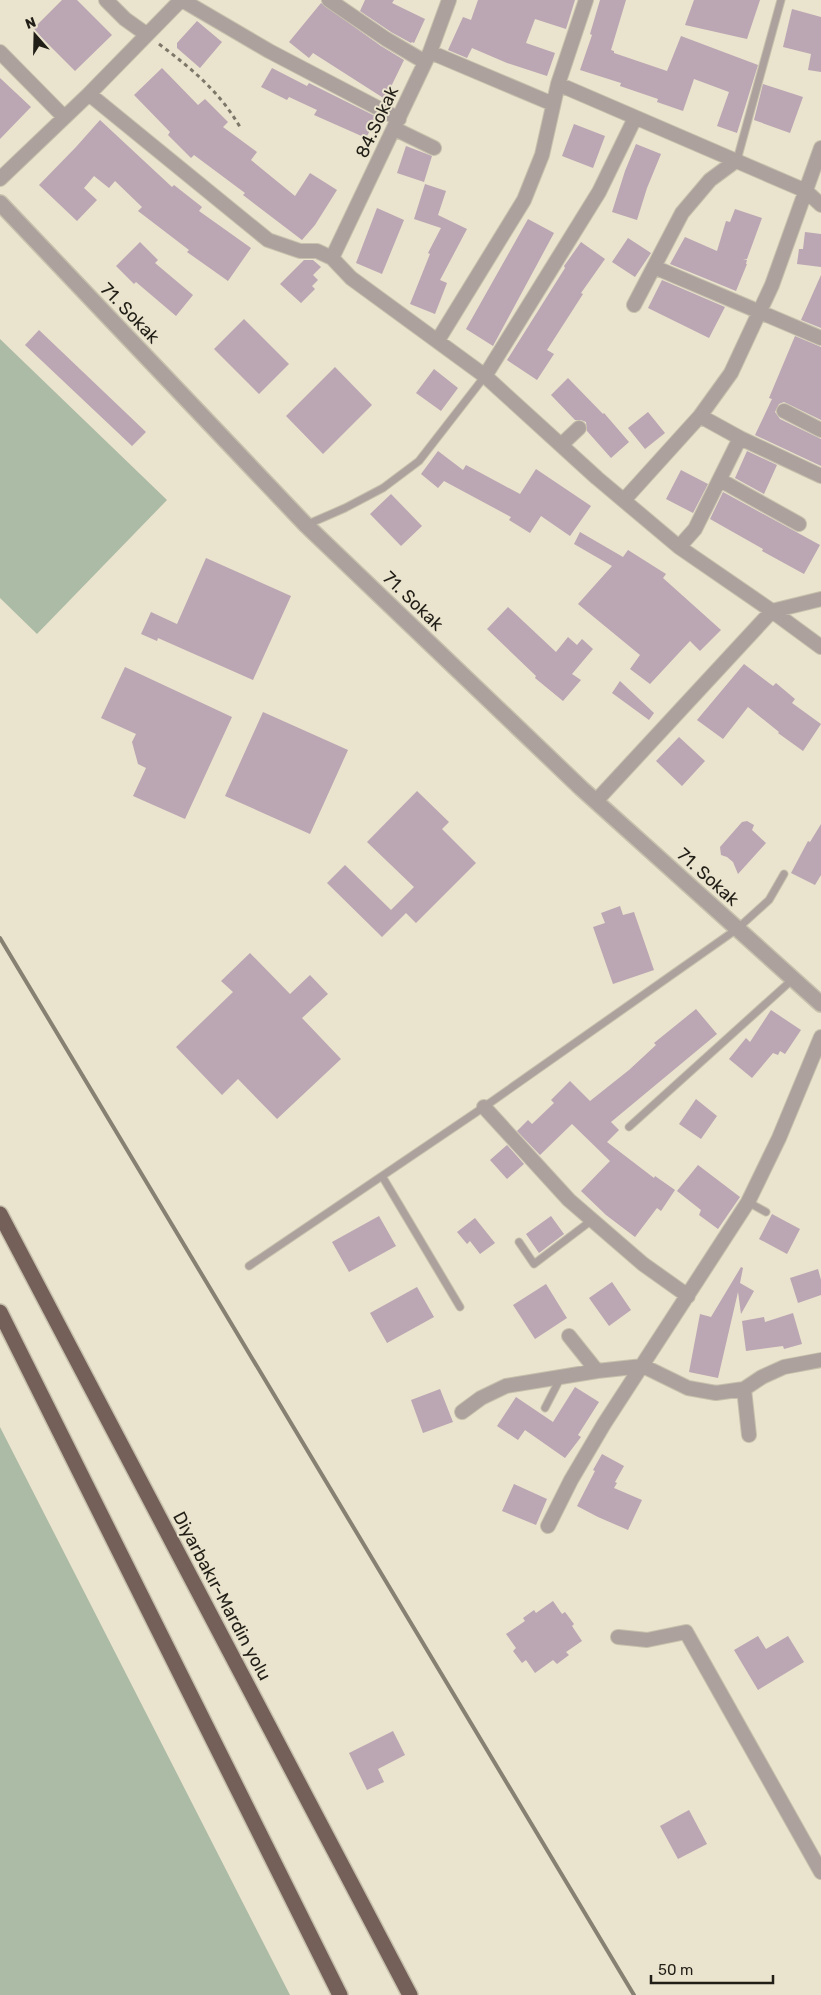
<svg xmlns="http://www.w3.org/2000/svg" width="821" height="1995" font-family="Rubik,sans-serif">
<rect width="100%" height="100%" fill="#eae3cd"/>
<path fill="#acbba6" d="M 0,339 L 167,500 L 37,634 L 0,598 Z
M 0,1427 L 290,1995 L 0,1995 Z"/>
<path fill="#bba6b3" d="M 62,0 L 77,0 L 112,35 L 75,71 L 33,29 Z
M 365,0 L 394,0 L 392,3 L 425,19 L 414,43 L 412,42 L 411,43 L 391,32 L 360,11 Z
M 478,0 L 575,0 L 566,29 L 535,19 L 526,43 L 555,53 L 547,76 L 507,63 L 472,48 L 467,58 L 448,50 L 463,17 L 471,20 Z
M 600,0 L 626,0 L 611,50 L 614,51 L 614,53 L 667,71 L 681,36 L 758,65 L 737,133 L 717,126 L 729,92 L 694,79 L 683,111 L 657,102 L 658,99 L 620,86 L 621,83 L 580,70 L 592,35 L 590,34 Z
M 694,0 L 760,0 L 747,39 L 685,25 Z
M 321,3 L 381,46 L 404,60 L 385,99 L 313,53 L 309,58 L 289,42 Z
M 792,9 L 821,17 L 821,72 L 808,70 L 811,54 L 783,47 Z
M 197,21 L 222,42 L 200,68 L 177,48 L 177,43 Z
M 162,68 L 198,105 L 205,99 L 228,122 L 223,127 L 257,152 L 251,160 L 295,196 L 310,173 L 337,190 L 315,225 L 302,240 L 243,195 L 245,193 L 194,155 L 191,158 L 168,135 L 170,132 L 134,95 Z
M 272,68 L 307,86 L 309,83 L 377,117 L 366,138 L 314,115 L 317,110 L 289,97 L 287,100 L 261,87 Z
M 0,78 L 31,107 L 0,139 Z
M 763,84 L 803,97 L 790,133 L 754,120 Z
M 100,120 L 172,187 L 174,185 L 202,207 L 199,211 L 251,248 L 228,281 L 187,252 L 189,250 L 138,211 L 142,207 L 115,181 L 109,188 L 94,176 L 84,188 L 97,200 L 77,221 L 39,185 L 76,147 Z
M 574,124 L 605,136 L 593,168 L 562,156 Z
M 636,144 L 661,154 L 647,188 L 637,220 L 612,212 L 625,171 Z
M 406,146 L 432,156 L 424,182 L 397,173 Z
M 425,184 L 446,191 L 438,215 L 467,229 L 440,280 L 447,283 L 435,314 L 410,304 L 430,254 L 428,253 L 441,228 L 414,219 Z
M 377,208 L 404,220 L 382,274 L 356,263 Z
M 735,209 L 762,218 L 747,259 L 743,259 L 747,260 L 746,264 L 747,264 L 736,291 L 670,264 L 685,237 L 717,251 L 726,221 L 730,222 Z
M 528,219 L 554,233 L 493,346 L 466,329 Z
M 805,232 L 821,234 L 821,267 L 797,264 L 799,249 L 803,249 Z
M 628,238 L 651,253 L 635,277 L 612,262 Z
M 140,242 L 158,260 L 155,263 L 193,295 L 176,316 L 136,282 L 134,284 L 116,266 Z
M 581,242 L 605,259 L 581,293 L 583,294 L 547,350 L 554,354 L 537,380 L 507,360 L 565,268 L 564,266 Z
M 304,260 L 313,260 L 321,267 L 313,275 L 318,280 L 312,286 L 315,289 L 301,303 L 280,284 Z
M 821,275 L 821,328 L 801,320 Z
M 662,280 L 725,307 L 709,338 L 648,308 Z
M 244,319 L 289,364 L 259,394 L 214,349 Z
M 39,330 L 146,432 L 132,446 L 25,345 Z
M 795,336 L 821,347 L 821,420 L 784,402 L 779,404 L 775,412 L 780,419 L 821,439 L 821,466 L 755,435 L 772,399 L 769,398 Z
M 335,367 L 372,405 L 323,454 L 286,416 Z
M 434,369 L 458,388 L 441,411 L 416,393 Z
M 568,378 L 603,414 L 604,413 L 629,442 L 611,458 L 587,431 L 586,422 L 581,420 L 575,420 L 551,395 Z
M 648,412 L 665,433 L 645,449 L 628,428 Z
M 438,451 L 463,470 L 466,465 L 520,494 L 536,469 L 591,506 L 570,536 L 541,516 L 530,533 L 509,520 L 511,517 L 444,481 L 438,488 L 421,474 Z
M 747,451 L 777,465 L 764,494 L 735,478 Z
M 681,470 L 708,484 L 693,513 L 666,499 Z
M 723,492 L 820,545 L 804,574 L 762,551 L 763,549 L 710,519 Z
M 391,494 L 422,526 L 401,546 L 370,514 Z
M 580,532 L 623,557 L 628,550 L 666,574 L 663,578 L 721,630 L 700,651 L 690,641 L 650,684 L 630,669 L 640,655 L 578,604 L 612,566 L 574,544 Z
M 206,558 L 291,596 L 253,680 L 158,638 L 157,641 L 141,634 L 151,612 L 177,624 Z
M 508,607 L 556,652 L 568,637 L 577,645 L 582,639 L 593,649 L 572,674 L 581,680 L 563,701 L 535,678 L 536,676 L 487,629 Z
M 744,664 L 773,686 L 776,683 L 795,699 L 792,703 L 821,724 L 803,751 L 778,733 L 779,732 L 748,707 L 723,739 L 697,720 Z
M 125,667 L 232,717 L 185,819 L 133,796 L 146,768 L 138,764 L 132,742 L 136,734 L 101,718 Z
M 620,681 L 654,713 L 649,720 L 612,693 Z
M 263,712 L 348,750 L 310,834 L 225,796 Z
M 679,737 L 705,761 L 682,786 L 656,761 Z
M 417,791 L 449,822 L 442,829 L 476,863 L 416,923 L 406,913 L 382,937 L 327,883 L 345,865 L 391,910 L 414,887 L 367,842 Z
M 747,821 L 754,825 L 752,830 L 766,843 L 738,874 L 733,862 L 727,857 L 721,855 L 720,847 L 742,822 Z
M 821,824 L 821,875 L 815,885 L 791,873 L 808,841 L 810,842 Z
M 620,906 L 623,915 L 634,912 L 654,970 L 613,984 L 593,927 L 605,923 L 601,913 Z
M 250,953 L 290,994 L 310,975 L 328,994 L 302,1018 L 341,1059 L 277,1119 L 238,1079 L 222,1095 L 176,1047 L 233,992 L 221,981 Z
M 696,1009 L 717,1034 L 611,1122 L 619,1130 L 607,1142 L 654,1178 L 655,1176 L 675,1190 L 661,1211 L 657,1208 L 635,1237 L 606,1215 L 581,1191 L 610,1161 L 572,1124 L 540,1155 L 517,1131 L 528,1120 L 532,1124 L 554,1103 L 551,1100 L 570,1081 L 590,1101 L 629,1070 L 656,1045 L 654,1043 Z
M 771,1010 L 801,1030 L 785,1054 L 780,1051 L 778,1055 L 773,1053 L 752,1078 L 729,1059 L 746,1038 L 750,1042 Z
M 696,1099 L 717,1116 L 701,1139 L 679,1124 Z
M 507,1145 L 524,1164 L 507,1179 L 490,1160 Z
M 698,1165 L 740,1197 L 718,1229 L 699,1215 L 701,1210 L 677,1191 Z
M 772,1214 L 800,1229 L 787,1254 L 759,1239 Z
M 379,1216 L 396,1246 L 349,1272 L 332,1242 Z
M 551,1216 L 564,1234 L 539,1253 L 526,1234 Z
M 475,1218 L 495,1243 L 480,1254 L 470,1241 L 467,1244 L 457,1232 Z
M 741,1267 L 743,1268 L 740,1283 L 754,1291 L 741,1314 L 738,1292 L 718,1378 L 689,1372 L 700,1314 L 711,1317 Z
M 818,1269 L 821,1280 L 821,1295 L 798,1303 L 790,1278 Z
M 612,1282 L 631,1310 L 609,1326 L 589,1298 Z
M 546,1284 L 567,1318 L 535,1339 L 513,1305 Z
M 417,1287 L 434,1317 L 387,1343 L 370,1313 Z
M 793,1313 L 802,1344 L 784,1349 L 783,1346 L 746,1351 L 742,1321 L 764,1317 L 765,1322 Z
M 575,1387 L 599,1402 L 578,1435 L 581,1437 L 565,1458 L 525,1430 L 518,1440 L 497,1426 L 516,1397 L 553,1422 Z
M 440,1389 L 453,1422 L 423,1433 L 411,1400 Z
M 602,1454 L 624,1466 L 615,1482 L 617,1483 L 614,1488 L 642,1500 L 628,1530 L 598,1517 L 577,1506 L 595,1471 L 593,1470 Z
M 514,1484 L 547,1499 L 536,1525 L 502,1511 Z
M 553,1601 L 562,1614 L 565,1612 L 574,1624 L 572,1626 L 582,1641 L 566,1652 L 569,1655 L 557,1664 L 553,1660 L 535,1673 L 526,1660 L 522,1663 L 513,1651 L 516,1648 L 506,1634 L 525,1621 L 523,1618 L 534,1610 L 536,1613 Z
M 758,1636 L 766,1649 L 788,1636 L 804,1662 L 758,1690 L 734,1650 Z
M 393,1731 L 405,1755 L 378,1769 L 384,1782 L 367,1790 L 349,1753 Z
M 689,1810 L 707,1844 L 678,1859 L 660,1826 Z"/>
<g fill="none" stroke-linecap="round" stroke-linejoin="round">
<g stroke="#c6c0ac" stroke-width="9">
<path id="service" d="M 737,160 L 781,0
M 306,525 L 345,508 L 383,488 L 419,461 L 485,376
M 629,1127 L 793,979
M 382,1176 L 460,1307
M 748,1202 L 766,1212
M 519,1242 L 534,1264 L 592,1220
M 249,1266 L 484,1107 L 737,929 L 769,900 L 784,874
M 545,1408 L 561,1377"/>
</g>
<g stroke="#c6c0ac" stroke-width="16">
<path id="minor" d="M 106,0 L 125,19 L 146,34
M 182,0 L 269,51 L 399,119
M 329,0 L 386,39 L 425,62
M 0,52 L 64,117
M 430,52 L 553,104
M 558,84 L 806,191 L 821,205
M 89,94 L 268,240 L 300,251 L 317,251 L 332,258 L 351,278 L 485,376 L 597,478 L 679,547 L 772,611 L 821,647
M 395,129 L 434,148
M 0,179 L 89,94 L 181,0
M 332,258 L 430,52 L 449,0
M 654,267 L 821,338
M 634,305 L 682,213 L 710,180 L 737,160
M 438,340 L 524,200 L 542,155 L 558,84 L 586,0
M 485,376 L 599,192 L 635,118
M 784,411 L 821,430
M 700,416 L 740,438 L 821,476
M 561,445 L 579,428
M 720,480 L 799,524
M 624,500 L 700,416 L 731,373 L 772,285 L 821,148
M 679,547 L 695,529 L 740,438
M 596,801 L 772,611 L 821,599
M 484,1107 L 569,1200 L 643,1264 L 688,1296
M 569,1336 L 597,1371
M 744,1389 L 749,1435
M 462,1412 L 481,1398 L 506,1386 L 597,1371 L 643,1366 L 688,1388 L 716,1393 L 744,1389 L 762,1377 L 784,1367 L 821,1360
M 548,1526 L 571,1480 L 604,1424 L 748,1202 L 779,1138 L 821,1037
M 618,1637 L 647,1640 L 686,1632 L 821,1872"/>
</g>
<g stroke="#c6c0ac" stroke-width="18">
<path id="tertiary" d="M 0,203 L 306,525 L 581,788 L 821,1004"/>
</g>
<g stroke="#c6c0ac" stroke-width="18">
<path id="trunk" d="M 0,1214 L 410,1995
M 0,1312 L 340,1995"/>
</g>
<path stroke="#7c7769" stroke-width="3" stroke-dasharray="4 4" stroke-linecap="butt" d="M 159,44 C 192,69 219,91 240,127"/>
<use href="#service" stroke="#aca19d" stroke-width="7"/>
<use href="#minor" stroke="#aca19d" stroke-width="14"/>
<use href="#tertiary" stroke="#aca19d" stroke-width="15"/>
<use href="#trunk" stroke="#746059" stroke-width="15"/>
<path stroke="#868172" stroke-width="4" d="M 0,938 L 634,1995"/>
</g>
<g text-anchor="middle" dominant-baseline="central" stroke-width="4" stroke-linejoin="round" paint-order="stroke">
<g font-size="18" fill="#201e16" stroke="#eae3cd">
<text transform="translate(377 122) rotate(-65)">84.Sokak</text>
<text transform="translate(130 313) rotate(46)">71. Sokak</text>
<text transform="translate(413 601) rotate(44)">71. Sokak</text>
<text transform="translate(708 877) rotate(42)">71. Sokak</text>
<text transform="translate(222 1596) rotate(62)">Diyarbakır-Mardin yolu</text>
</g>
</g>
<g transform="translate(35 35) rotate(340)" stroke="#eae3cd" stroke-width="4" paint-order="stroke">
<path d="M0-4L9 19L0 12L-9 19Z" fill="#201e16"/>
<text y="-8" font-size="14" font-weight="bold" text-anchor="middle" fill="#201e16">N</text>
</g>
<path d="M651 1975v8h122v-8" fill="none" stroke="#201e16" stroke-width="2.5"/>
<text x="658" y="1975" font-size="15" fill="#201e16" stroke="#eae3cd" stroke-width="4" paint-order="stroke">50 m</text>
</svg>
